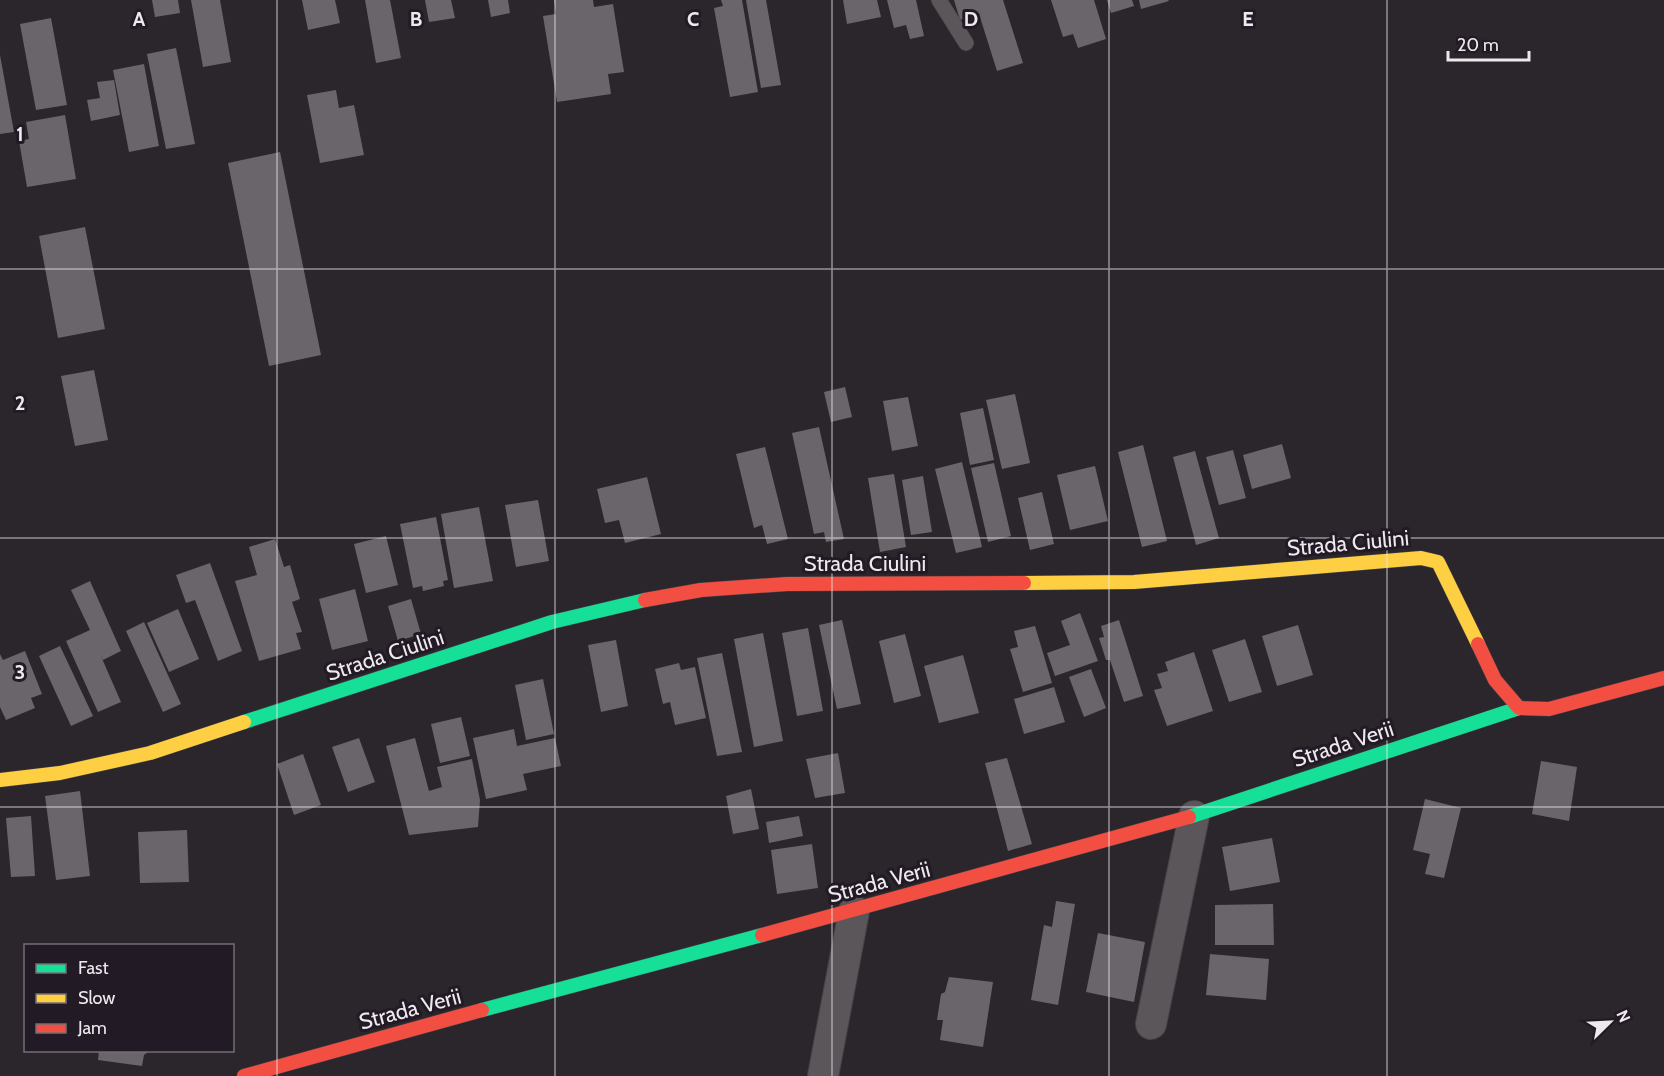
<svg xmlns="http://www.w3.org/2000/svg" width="1664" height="1076" font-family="Cabin,sans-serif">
<rect width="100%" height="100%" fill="#2b262c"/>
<path fill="#6a656b" d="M 152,0 L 178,0 L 180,13 L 155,17 Z
M 191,0 L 220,0 L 231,62 L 203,67 Z
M 302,0 L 335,0 L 340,23 L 308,30 Z
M 365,0 L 390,0 L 401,58 L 376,63 Z
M 425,0 L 451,0 L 455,18 L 429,22 Z
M 488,0 L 508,0 L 510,13 L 491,17 Z
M 554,0 L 593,0 L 594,7 L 613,4 L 624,72 L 608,74 L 611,94 L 557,102 L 543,16 L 556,14 Z
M 721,0 L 742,0 L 758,92 L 730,97 L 714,8 L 723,6 Z
M 746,0 L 766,0 L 781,85 L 761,88 Z
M 843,0 L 877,0 L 881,17 L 847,24 Z
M 887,0 L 916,0 L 924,36 L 910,39 L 906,25 L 894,28 Z
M 954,0 L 1003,0 L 1023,63 L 997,71 L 979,14 L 960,20 Z
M 1051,0 L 1094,0 L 1106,39 L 1078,48 L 1073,34 L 1063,37 Z
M 1107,0 L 1132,0 L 1134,6 L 1111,13 Z
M 1139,0 L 1168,0 L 1169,1 L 1141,9 Z
M 51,18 L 67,105 L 36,110 L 20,24 Z
M 176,48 L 195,144 L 166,149 L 147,54 Z
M 0,55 L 14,132 L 0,134 Z
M 144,64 L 159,146 L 129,152 L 113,70 Z
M 114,80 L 120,115 L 91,121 L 87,100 L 100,98 L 97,82 Z
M 336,90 L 339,108 L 354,105 L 364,155 L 320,163 L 307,95 Z
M 65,115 L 76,179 L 27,187 L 19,141 L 29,139 L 26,122 Z
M 280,152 L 321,355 L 269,366 L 228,163 Z
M 85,227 L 105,329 L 58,338 L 39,236 Z
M 94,370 L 108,440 L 75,446 L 61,376 Z
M 845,387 L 852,417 L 831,422 L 824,392 Z
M 1015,394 L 1030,463 L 1002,469 L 986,400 Z
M 908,397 L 918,446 L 892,451 L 883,401 Z
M 983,408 L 994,460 L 970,465 L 960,413 Z
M 819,427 L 844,539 L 826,542 L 824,532 L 814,534 L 792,433 Z
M 1282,444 L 1291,478 L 1252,489 L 1243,455 Z
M 1143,445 L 1167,541 L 1142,547 L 1118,452 Z
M 765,447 L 788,539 L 767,544 L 762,525 L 754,528 L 736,454 Z
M 1233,450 L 1246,498 L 1219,505 L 1206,457 Z
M 1195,451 L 1219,538 L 1196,545 L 1173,457 Z
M 962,462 L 982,547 L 956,553 L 935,469 Z
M 994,463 L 1011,536 L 988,542 L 971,468 Z
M 1095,466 L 1108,521 L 1070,530 L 1057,475 Z
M 894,474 L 906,547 L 880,552 L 868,478 Z
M 923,476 L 932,532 L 911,535 L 902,480 Z
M 647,477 L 661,534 L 625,543 L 619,520 L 605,523 L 597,489 Z
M 1042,492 L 1054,544 L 1030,550 L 1018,498 Z
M 538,500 L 549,561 L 516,567 L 505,505 Z
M 479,507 L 493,581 L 454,588 L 441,514 Z
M 436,517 L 448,580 L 443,581 L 444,586 L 423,591 L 422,586 L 413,588 L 400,524 Z
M 386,536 L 398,585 L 366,593 L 354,544 Z
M 275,539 L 284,567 L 290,565 L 300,599 L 292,602 L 302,632 L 296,633 L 301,649 L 259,661 L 235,581 L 257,575 L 249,547 Z
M 210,563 L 242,651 L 218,661 L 195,600 L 186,603 L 176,575 Z
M 90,581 L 121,651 L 103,660 L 100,654 L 121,702 L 98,712 L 66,641 L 90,630 L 71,590 Z
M 355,589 L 368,641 L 332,650 L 319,599 Z
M 411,599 L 421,634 L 398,641 L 388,606 Z
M 178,609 L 199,659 L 169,672 L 147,623 Z
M 1080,613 L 1098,661 L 1055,676 L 1047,653 L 1070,645 L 1061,621 Z
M 842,620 L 861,704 L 837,709 L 819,625 Z
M 1119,620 L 1143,696 L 1124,702 L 1110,660 L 1106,660 L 1099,638 L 1104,637 L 1101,626 Z
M 144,622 L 181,704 L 163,712 L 126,631 Z
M 1298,625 L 1313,675 L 1277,686 L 1262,636 Z
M 1035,626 L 1052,683 L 1023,692 L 1010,649 L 1018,647 L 1014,631 Z
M 808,628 L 823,711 L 797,716 L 782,633 Z
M 763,633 L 783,741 L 754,747 L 734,639 Z
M 905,634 L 921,696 L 894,703 L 879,641 Z
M 1245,639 L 1262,692 L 1229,702 L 1212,650 Z
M 616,640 L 628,706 L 601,712 L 588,645 Z
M 60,646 L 93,716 L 71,726 L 39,656 Z
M 25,651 L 42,694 L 31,698 L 35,708 L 6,720 L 0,707 L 0,654 L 3,660 Z
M 1194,652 L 1213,711 L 1167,726 L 1154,690 L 1162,688 L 1157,674 L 1168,671 L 1165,662 Z
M 722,653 L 742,752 L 717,756 L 697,658 Z
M 963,655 L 979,713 L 939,723 L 924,666 Z
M 679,663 L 681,670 L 695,667 L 706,718 L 675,725 L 670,702 L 663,704 L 655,669 Z
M 1091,669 L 1106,708 L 1084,717 L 1069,677 Z
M 543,679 L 554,734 L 526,740 L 515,685 Z
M 1054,687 L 1065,722 L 1024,734 L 1014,699 Z
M 461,717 L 470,756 L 440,763 L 431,724 Z
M 514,729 L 517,746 L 555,738 L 561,766 L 523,774 L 527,790 L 486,799 L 473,738 Z
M 359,738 L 375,782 L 348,792 L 332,747 Z
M 415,738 L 429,791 L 442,787 L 437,767 L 472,759 L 480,800 L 478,827 L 409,835 L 386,746 Z
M 838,753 L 845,793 L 815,798 L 806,759 Z
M 303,754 L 321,805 L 294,815 L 277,764 Z
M 1007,758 L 1032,844 L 1008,851 L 985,763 Z
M 1541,761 L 1577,767 L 1569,821 L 1532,814 Z
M 751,789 L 759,829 L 733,834 L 726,796 Z
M 80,791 L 90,876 L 56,880 L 45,796 Z
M 1425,799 L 1461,808 L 1444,878 L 1425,874 L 1430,854 L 1413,850 Z
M 31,816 L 35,876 L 11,877 L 6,818 Z
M 799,816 L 803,836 L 769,843 L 766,822 Z
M 187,830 L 189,882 L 140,883 L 138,832 Z
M 1272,838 L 1280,882 L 1230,891 L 1222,847 Z
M 812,844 L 818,888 L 777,894 L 771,850 Z
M 1056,901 L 1075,904 L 1058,1005 L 1031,1000 L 1044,925 L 1052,927 Z
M 1273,904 L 1274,945 L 1215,945 L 1215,905 Z
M 1098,933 L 1145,942 L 1134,1002 L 1086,992 Z
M 1210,954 L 1269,959 L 1266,1000 L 1206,995 Z
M 949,977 L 993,982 L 983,1047 L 940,1040 L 943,1020 L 937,1020 L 941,994 L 945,992 Z
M 99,1050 L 151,1050 L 144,1055 L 142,1066 L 98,1060 Z"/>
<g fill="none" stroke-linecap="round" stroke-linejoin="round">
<g stroke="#474348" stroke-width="16">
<path id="lane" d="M 939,0 L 966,43"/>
</g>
<g stroke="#474348" stroke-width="32">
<path id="street" d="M 1151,1024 L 1194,816
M 823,1076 L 854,911"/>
</g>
<g stroke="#474348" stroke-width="15">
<path id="fast" d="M 244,722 L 552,622 L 645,600
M 1189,817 L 1519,708
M 482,1010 L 762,935"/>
</g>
<g stroke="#474348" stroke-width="15">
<path id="slow" d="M 1024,583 L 1134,582 L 1421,558 L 1438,562 L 1478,644
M 0,780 L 60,773 L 150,753 L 244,722"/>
</g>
<g stroke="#474348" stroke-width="15">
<path id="jam" d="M 645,600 L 701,590 L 787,584 L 1024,583
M 1478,644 L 1495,680 L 1519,708 L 1549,709 L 1664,678
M 762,935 L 1189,817
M 244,1076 L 482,1010"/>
</g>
<use href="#lane" stroke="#5a565a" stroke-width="15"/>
<use href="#street" stroke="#5a565a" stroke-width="30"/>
<use href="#fast" stroke="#16e098" stroke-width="14"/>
<use href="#slow" stroke="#ffcf43" stroke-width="14"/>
<use href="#jam" stroke="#f24e42" stroke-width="14"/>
</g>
<path fill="none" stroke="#eee9ef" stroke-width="1.5" stroke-opacity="0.55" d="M 277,0 L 277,1076M 555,0 L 555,1076M 832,0 L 832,1076M 1109,0 L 1109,1076M 1387,0 L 1387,1076M 0,269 L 1664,269M 0,538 L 1664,538M 0,807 L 1664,807"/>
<g text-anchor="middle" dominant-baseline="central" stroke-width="6" stroke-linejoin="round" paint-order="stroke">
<g font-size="22" fill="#eee9ef" stroke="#221a24">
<text transform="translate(1348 543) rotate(-5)">Strada Ciulini</text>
<text x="865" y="563">Strada Ciulini</text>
<text transform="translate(385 655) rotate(-18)">Strada Ciulini</text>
<text transform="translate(1343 744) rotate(-18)">Strada Verii</text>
<text transform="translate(879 882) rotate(-15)">Strada Verii</text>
<text transform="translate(410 1009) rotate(-15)">Strada Verii</text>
</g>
</g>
<g font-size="20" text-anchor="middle" font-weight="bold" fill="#eee9ef" stroke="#221a24" stroke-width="6" stroke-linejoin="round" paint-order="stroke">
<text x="139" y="26">A</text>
<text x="416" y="26">B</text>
<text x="693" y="26">C</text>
<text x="971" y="26">D</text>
<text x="1248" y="26">E</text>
<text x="20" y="141">1</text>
<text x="20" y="410">2</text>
<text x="20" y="679">3</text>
</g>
<rect x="24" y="944" width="210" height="108" fill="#221a24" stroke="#746d75" stroke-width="1.5"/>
<rect x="36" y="964" width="30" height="9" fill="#16e098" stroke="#746d75" stroke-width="1.5"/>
<text x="78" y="974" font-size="18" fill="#eee9ef">Fast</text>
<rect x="36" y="994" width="30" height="9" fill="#ffcf43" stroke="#746d75" stroke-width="1.5"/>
<text x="78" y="1004" font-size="18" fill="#eee9ef">Slow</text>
<rect x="36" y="1024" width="30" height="9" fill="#f24e42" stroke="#746d75" stroke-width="1.5"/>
<text x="78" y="1034" font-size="18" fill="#eee9ef">Jam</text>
<g transform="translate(1610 1022) rotate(66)" stroke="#221a24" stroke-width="4.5" paint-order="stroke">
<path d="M0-4.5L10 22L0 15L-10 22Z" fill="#eee9ef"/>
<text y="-9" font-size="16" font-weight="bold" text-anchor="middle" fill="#eee9ef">N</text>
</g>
<path d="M1448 51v9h81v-9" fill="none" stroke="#eee9ef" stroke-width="3"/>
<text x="1457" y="51" font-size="18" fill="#eee9ef" stroke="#221a24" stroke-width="4.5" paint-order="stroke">20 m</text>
</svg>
